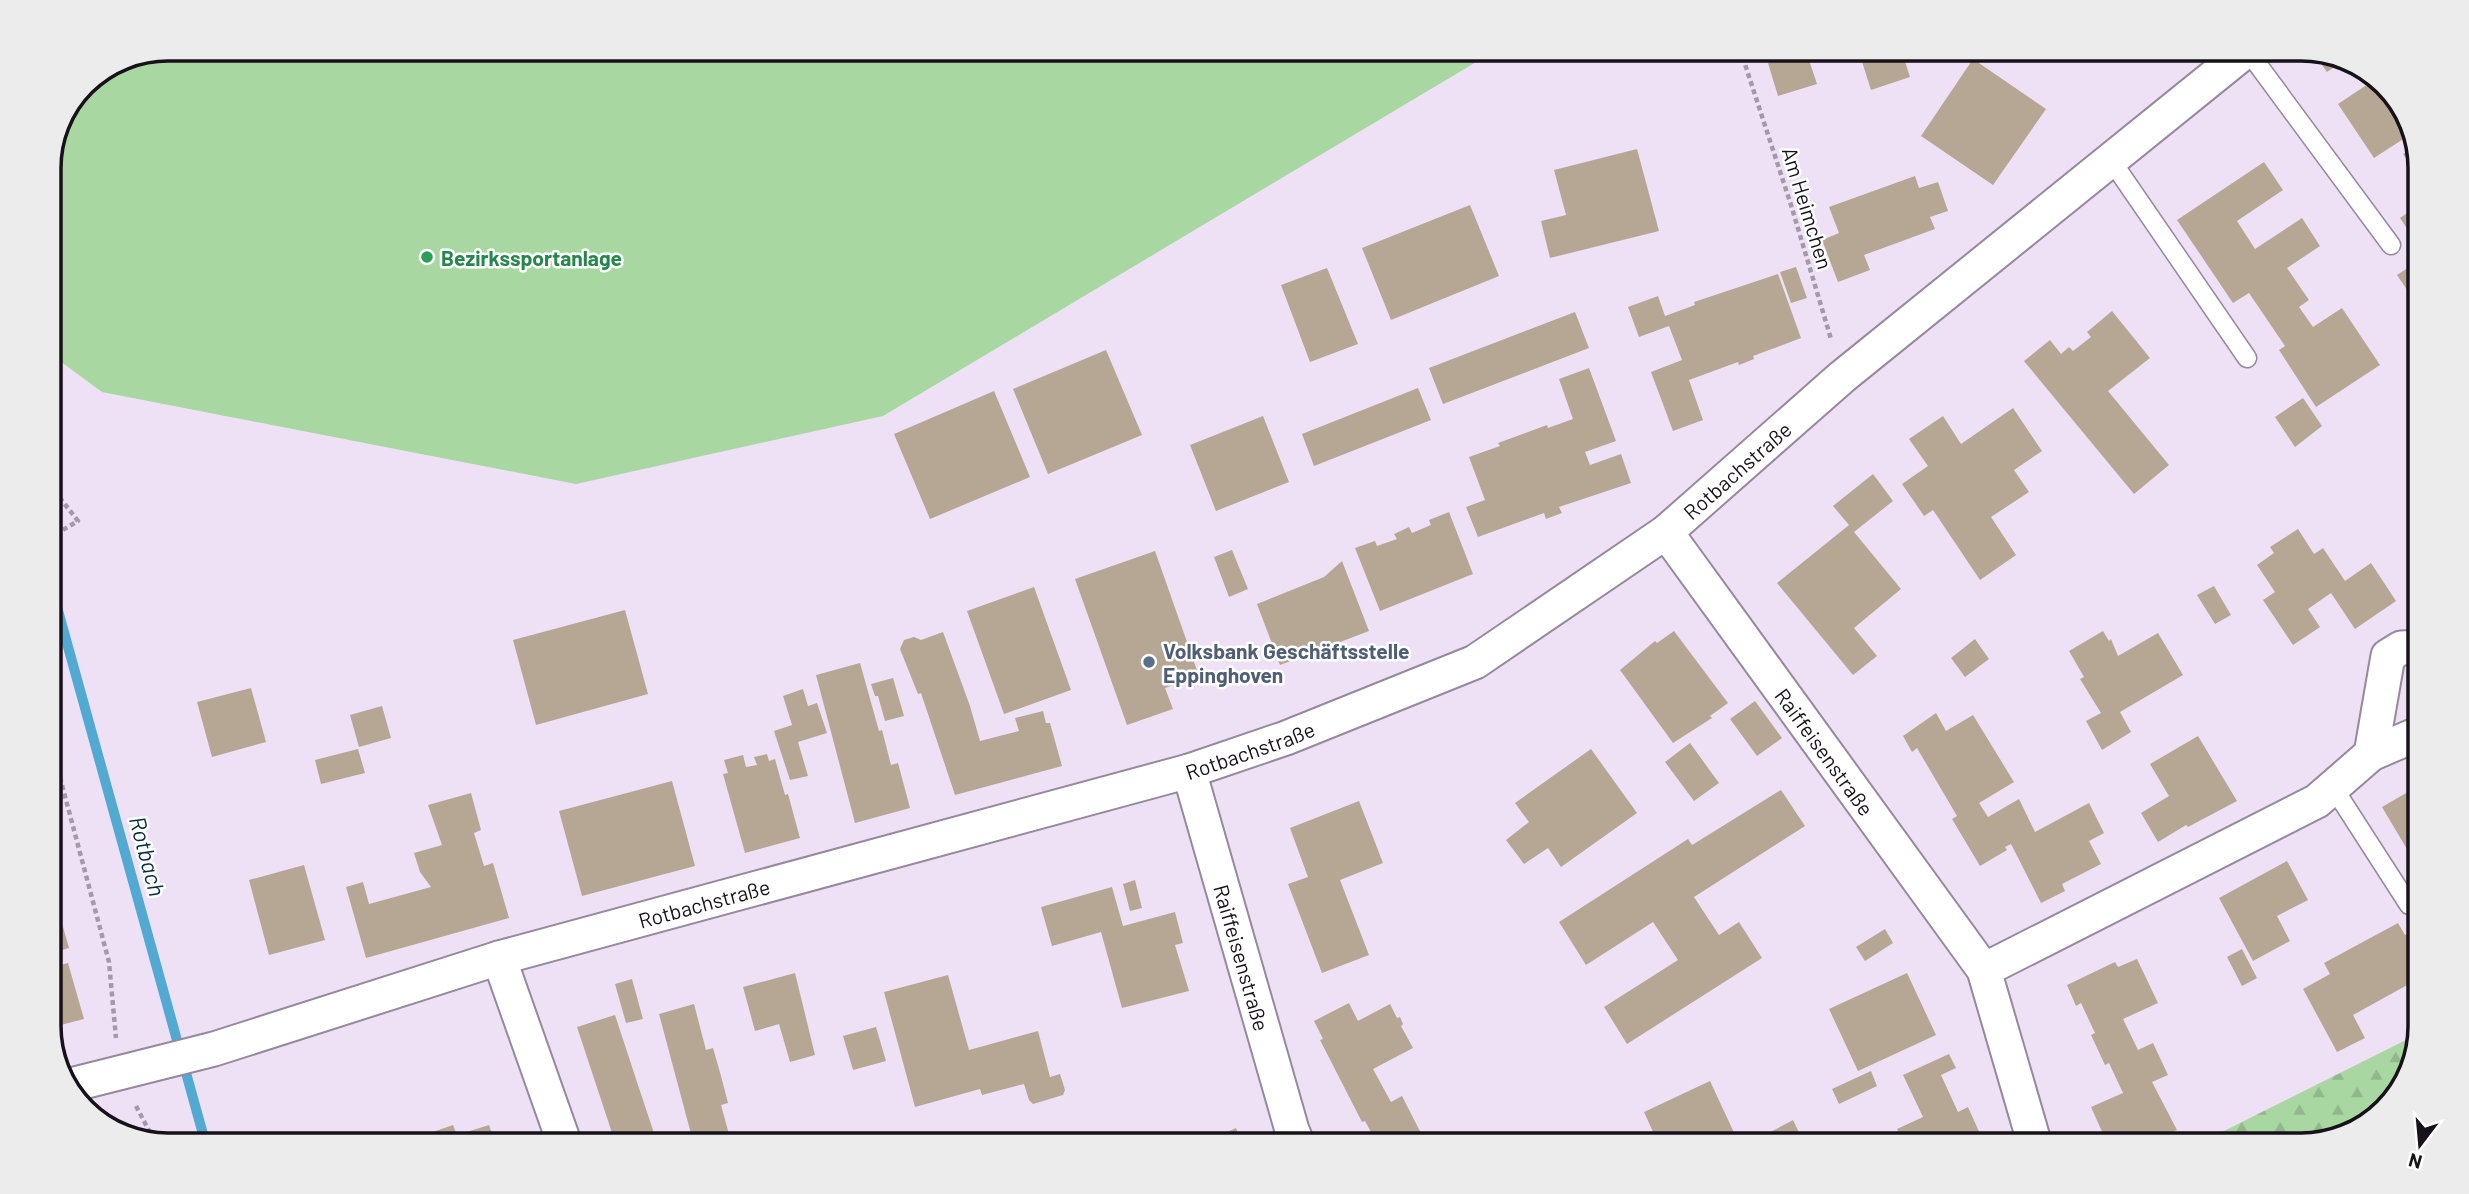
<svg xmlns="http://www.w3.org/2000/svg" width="2469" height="1194" font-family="Barlow,sans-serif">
<defs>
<pattern id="forest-firs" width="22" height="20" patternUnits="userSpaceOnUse" patternTransform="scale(1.75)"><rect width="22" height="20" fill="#a9d7a2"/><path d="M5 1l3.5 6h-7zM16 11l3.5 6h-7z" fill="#91b88b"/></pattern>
</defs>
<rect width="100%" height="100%" fill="#eee1f6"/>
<path fill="#a9d7a2" d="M 168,49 L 1498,49 L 883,416 L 576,484 L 102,392 L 49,353 L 49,161 L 84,84 L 123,58 Z"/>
<path fill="url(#forest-firs)" d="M 2418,1034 L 2408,1078 L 2367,1125 L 2301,1145 L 2226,1145 L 2220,1133 Z"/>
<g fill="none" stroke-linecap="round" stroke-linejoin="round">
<path stroke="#52a9d1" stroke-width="10" d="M 49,578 L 206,1145"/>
</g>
<path fill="#b5a794" d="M 1858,49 L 1901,49 L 1910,77 L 1871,90 Z
M 1806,51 L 1817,84 L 1778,96 L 1768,63 Z
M 2322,54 L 2346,59 L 2327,72 L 2317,58 Z
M 1973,59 L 2046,109 L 1993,185 L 1921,136 Z
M 2374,80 L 2400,102 L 2411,134 L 2374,158 L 2338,104 Z
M 2415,146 L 2420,164 L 2413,169 L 2403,154 Z
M 1637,149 L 1659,231 L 1550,258 L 1541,221 L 1566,215 L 1554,170 Z
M 2264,162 L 2283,190 L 2237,221 L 2255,249 L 2302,218 L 2320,246 L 2287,268 L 2309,300 L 2299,307 L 2313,327 L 2342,308 L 2380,365 L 2316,407 L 2279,350 L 2285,346 L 2249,293 L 2233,303 L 2177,220 Z
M 1915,176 L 1919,188 L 1938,182 L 1948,211 L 1930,217 L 1935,229 L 1864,255 L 1870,270 L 1838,282 L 1822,240 L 1839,233 L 1829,207 Z
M 2420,204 L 2420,248 L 2400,218 Z
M 1470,205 L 1499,276 L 1391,320 L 1362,248 Z
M 2420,260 L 2420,309 L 2397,275 Z
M 1796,267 L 1807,298 L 1791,303 L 1780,272 Z
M 1327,268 L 1358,344 L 1310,362 L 1281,285 Z
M 1778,274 L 1801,338 L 1753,356 L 1754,359 L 1739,365 L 1738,362 L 1689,380 L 1703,420 L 1673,431 L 1651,372 L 1682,360 L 1669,326 L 1639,337 L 1628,307 L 1658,296 L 1665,316 L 1695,305 L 1694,302 Z
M 2112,311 L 2150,358 L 2108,391 L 2169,465 L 2134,494 L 2024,361 L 2050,340 L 2061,354 L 2069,347 L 2073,351 L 2091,337 L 2087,332 Z
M 1575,312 L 1589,348 L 1443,404 L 1429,368 Z
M 1106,350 L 1142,435 L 1048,474 L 1013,389 Z
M 1589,368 L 1616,441 L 1585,452 L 1590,465 L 1621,454 L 1631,483 L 1559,507 L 1562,513 L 1546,519 L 1544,513 L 1478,537 L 1466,507 L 1485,500 L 1469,457 L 1500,446 L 1498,443 L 1547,425 L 1548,428 L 1573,419 L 1559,379 Z
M 1418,388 L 1431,420 L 1314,466 L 1302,434 Z
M 994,391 L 1030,477 L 930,519 L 894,434 Z
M 2303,398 L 2322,426 L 2295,447 L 2275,417 Z
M 2013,408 L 2042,451 L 2014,470 L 2029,492 L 1991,517 L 2016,555 L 1980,580 L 1933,510 L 1924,516 L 1902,484 L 1928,466 L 1909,439 L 1943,416 L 1961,444 Z
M 1263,416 L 1289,482 L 1216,511 L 1190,445 Z
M 1873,474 L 1893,501 L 1854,532 L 1901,589 L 1854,628 L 1877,656 L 1853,675 L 1777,583 L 1849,525 L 1833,506 Z
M 1449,512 L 1473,574 L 1380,611 L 1355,548 L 1375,541 L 1377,546 L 1397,539 L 1394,534 L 1409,527 L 1412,533 L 1431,525 L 1429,520 Z
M 2298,529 L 2314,554 L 2323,548 L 2345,581 L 2371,563 L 2396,601 L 2355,629 L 2331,593 L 2308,609 L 2320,627 L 2293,645 L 2263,600 L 2275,592 L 2257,565 L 2274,553 L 2270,547 Z
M 1232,550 L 1248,589 L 1229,597 L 1214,557 Z
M 1155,551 L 1199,676 L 1165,688 L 1173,709 L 1127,725 L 1075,579 Z
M 1342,561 L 1369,631 L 1280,665 L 1257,604 L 1324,577 Z
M 2214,586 L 2231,615 L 2215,624 L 2197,595 Z
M 1034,587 L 1071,690 L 1004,714 L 967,611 Z
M 625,610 L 648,694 L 536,725 L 513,640 Z
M 1674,631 L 1728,703 L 1710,716 L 1712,718 L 1673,743 L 1620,670 L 1655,641 L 1657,643 Z
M 2103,631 L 2109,641 L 2111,639 L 2118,656 L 2158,633 L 2183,675 L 2120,712 L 2131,732 L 2102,750 L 2086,721 L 2101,713 L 2080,679 L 2084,677 L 2069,651 Z
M 943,632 L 970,706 L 980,741 L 1019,731 L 1015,718 L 1043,711 L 1046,723 L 1050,723 L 1062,766 L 955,795 L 921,693 L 918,694 L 900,649 L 904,640 L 914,637 L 921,640 Z
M 1975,639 L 1989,659 L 1965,677 L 1951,658 Z
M 860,663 L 879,731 L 882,730 L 891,765 L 898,763 L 910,808 L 855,823 L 816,675 Z
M 893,678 L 904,716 L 885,721 L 878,696 L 875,696 L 871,684 Z
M 251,688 L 266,742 L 212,757 L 197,702 Z
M 803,689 L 808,706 L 817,703 L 827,733 L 798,742 L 808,776 L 790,780 L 774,731 L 792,725 L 783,696 Z
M 1755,701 L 1782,738 L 1757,756 L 1730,719 Z
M 382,706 L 391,738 L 359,747 L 350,715 Z
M 1936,713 L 1946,731 L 1973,715 L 2014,782 L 1979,803 L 1988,817 L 2019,799 L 2035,832 L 2089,803 L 2104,833 L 2089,841 L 2101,864 L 2062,884 L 2065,891 L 2041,903 L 2011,844 L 2005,847 L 2007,850 L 1980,866 L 1952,819 L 1957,816 L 1917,748 L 1912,752 L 1903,736 Z
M 2198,736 L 2237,801 L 2188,827 L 2186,825 L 2158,842 L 2141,813 L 2169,796 L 2150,764 Z
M 1690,743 L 1719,783 L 1694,801 L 1665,762 Z
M 358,749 L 365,773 L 321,784 L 315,760 Z
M 1591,749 L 1637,813 L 1561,867 L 1548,848 L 1524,864 L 1506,840 L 1529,822 L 1515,803 Z
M 767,754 L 769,761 L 775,759 L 785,795 L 788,794 L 800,838 L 745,853 L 723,774 L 728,773 L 724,760 L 743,755 L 746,767 L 757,765 L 754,757 Z
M 672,781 L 695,866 L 582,896 L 559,811 Z
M 2420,785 L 2420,865 L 2417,866 L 2382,807 Z
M 1781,790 L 1805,826 L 1694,897 L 1719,935 L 1739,922 L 1762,958 L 1627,1044 L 1604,1007 L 1678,960 L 1653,922 L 1586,965 L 1559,922 L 1688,839 L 1692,845 Z
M 471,793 L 481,830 L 474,833 L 484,866 L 493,863 L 509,918 L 366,958 L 346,887 L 363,882 L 369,904 L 431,887 L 420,872 L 414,853 L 442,845 L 428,805 Z
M 1359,801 L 1383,863 L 1340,880 L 1369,955 L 1322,973 L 1288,884 L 1308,877 L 1290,828 Z
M 2287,861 L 2308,900 L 2277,916 L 2290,941 L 2253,961 L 2219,898 Z
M 304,865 L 325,940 L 269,955 L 249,880 Z
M 49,877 L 69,948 L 49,954 Z
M 1135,880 L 1142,908 L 1130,911 L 1123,884 Z
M 1112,887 L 1123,926 L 1175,912 L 1183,943 L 1175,945 L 1189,991 L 1122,1008 L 1101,932 L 1052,946 L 1041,907 Z
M 2398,923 L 2405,935 L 2420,926 L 2420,978 L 2353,1015 L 2365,1038 L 2337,1052 L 2303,989 L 2330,974 L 2324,963 Z
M 1885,929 L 1893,943 L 1865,961 L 1856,947 Z
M 2242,949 L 2257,978 L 2242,986 L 2227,957 Z
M 2137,959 L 2158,1003 L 2123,1019 L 2138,1050 L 2153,1043 L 2168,1075 L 2152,1082 L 2177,1130 L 2165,1135 L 2170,1145 L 2108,1145 L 2091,1107 L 2123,1093 L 2109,1063 L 2105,1065 L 2091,1035 L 2095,1033 L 2081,1003 L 2076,1006 L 2067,985 L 2115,962 L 2118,967 Z
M 68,963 L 84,1019 L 49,1028 L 49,968 Z
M 795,973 L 815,1055 L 790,1062 L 779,1024 L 755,1031 L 743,987 Z
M 1907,973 L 1936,1035 L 1858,1071 L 1829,1009 Z
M 948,975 L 969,1050 L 1038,1031 L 1050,1077 L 1060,1074 L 1065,1090 L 1063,1095 L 1033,1104 L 1029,1100 L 1024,1084 L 982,1095 L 980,1089 L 915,1107 L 884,992 Z
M 632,979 L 643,1019 L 626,1023 L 615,984 Z
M 1349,1003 L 1358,1021 L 1390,1004 L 1397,1018 L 1400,1017 L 1403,1024 L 1401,1026 L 1413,1048 L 1373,1069 L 1391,1102 L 1402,1096 L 1427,1145 L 1378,1145 L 1365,1121 L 1362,1122 L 1320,1040 L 1323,1039 L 1314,1021 Z
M 694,1004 L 706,1050 L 713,1048 L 721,1076 L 728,1103 L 721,1105 L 732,1145 L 694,1145 L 659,1014 Z
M 615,1015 L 637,1082 L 658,1145 L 616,1145 L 577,1027 Z
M 876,1027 L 886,1061 L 853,1070 L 843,1036 Z
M 1949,1054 L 1956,1068 L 1941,1075 L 1958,1112 L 1968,1107 L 1985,1145 L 1905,1145 L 1897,1129 L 1923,1117 L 1903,1075 Z
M 1871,1071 L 1877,1086 L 1839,1104 L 1832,1089 Z
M 1710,1081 L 1737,1139 L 1725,1145 L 1659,1145 L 1644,1112 Z
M 1793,1120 L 1805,1145 L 1764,1145 L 1761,1137 Z
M 453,1125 L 457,1135 L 489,1125 L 496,1145 L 431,1145 L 427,1134 Z
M 1236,1128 L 1243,1145 L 1206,1145 L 1205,1142 Z
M 2205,1137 L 2208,1145 L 2189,1145 Z"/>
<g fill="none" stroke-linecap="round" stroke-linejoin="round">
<g stroke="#95899c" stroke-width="21">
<path id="lane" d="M 2247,50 L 2391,245
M 2111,160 L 2247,358
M 2333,787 L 2409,905"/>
</g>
<g stroke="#95899c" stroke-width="37">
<g id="street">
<path id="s1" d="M 1666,532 L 1984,970 L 2035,1145"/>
<path d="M 2371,754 L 2388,656 L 2401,648 L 2420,647"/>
<path id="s2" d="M 1189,771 L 1292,1130 L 1298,1145"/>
<path d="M 499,958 L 565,1145"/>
<path d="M 1984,970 L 2317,801 L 2371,754 L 2420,733"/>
<path id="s3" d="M 67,1086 L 214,1049 L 499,958 L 1189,771 L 1286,738 L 1475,662 L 1666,532 L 1842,377 L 2248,49"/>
</g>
</g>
<path stroke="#a399a9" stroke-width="4.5" stroke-dasharray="5 3.5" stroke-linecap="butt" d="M 1740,49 L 1791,205 L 1831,339
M 49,484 L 78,521 L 49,538
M 49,736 L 109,962 L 116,1038
M 136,1106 L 155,1142"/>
<use href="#lane" stroke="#fff" stroke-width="18"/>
<use href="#street" stroke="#fff" stroke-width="33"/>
</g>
<circle fill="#2e9e5b" stroke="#fff" stroke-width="2.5" cx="427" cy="257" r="7"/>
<circle fill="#5c6f8a" stroke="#fff" stroke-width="2.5" cx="1149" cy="662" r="7"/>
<g text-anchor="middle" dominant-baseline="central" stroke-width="5" stroke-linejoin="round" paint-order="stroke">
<g font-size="21" fill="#171219" stroke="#fff">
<text transform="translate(1808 208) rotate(73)">Am Heimchen</text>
<text stroke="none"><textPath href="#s3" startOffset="1797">Rotbachstraße</textPath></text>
<text stroke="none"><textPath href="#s3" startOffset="1230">Rotbachstraße</textPath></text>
<text stroke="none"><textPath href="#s1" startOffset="271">Raiffeisenstraße</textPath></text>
<text stroke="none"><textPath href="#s3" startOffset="663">Rotbachstraße</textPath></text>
<text stroke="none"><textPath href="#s2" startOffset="194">Raiffeisenstraße</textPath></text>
</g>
<g font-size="21" font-weight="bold" fill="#27864d" stroke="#fff" text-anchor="start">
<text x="441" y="257">Bezirkssportanlage</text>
</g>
<g font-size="21" font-weight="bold" fill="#4e5e75" stroke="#fff" text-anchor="start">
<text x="1163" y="650">Volksbank Geschäftsstelle<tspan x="1163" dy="24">Eppinghoven</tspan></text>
</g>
<g font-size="23" font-style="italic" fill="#042e3e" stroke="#fff">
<text transform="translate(148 856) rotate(75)">Rotbach</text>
</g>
</g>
<path d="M0 0H2469V1194H0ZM168 61H2301A107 107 0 0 1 2408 168V1026A107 107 0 0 1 2301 1133H168A107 107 0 0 1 61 1026V168A107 107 0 0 1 168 61Z" fill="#ececed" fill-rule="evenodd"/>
<path fill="none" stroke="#171219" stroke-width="3.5" d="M168 61H2301A107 107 0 0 1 2408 168V1026A107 107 0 0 1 2301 1133H168A107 107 0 0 1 61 1026V168A107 107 0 0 1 168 61Z"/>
<g transform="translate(2420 1145) rotate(196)" stroke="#ffffff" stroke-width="5" paint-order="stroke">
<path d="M0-5L12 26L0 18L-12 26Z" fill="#171219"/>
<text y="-10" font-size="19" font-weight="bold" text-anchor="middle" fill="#171219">N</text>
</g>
</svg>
